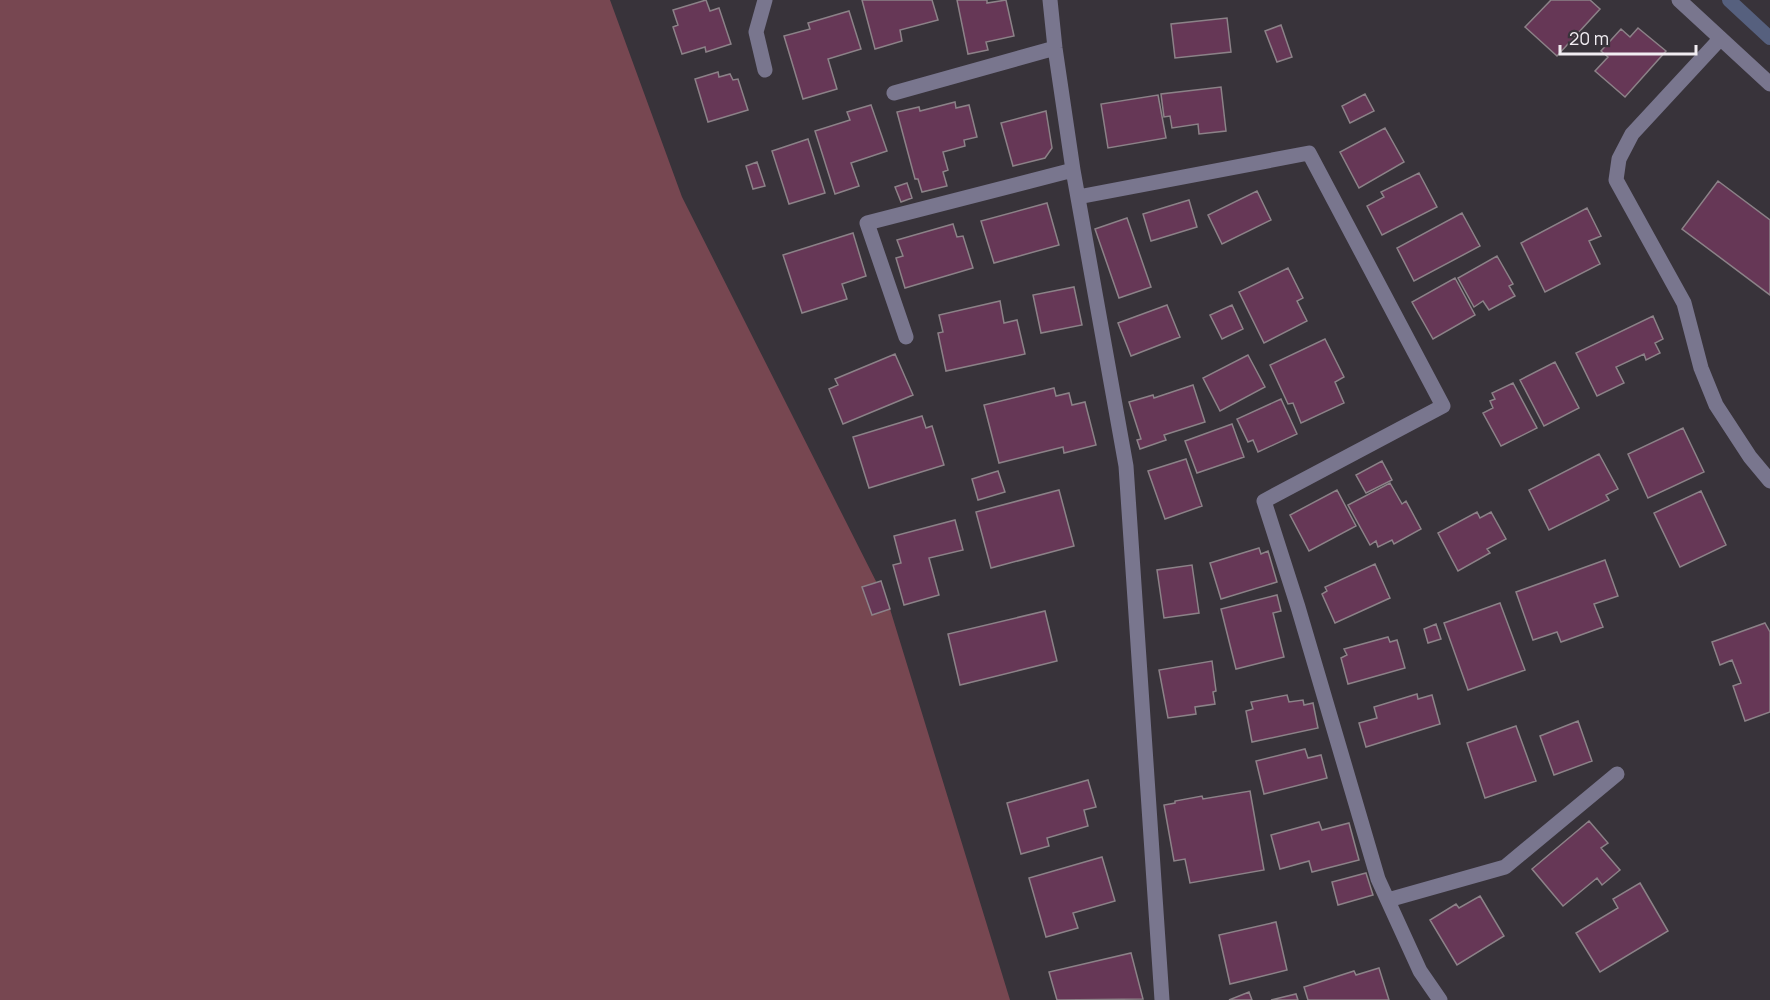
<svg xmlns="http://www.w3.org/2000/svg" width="1770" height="1000" font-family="Manrope,sans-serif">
<rect width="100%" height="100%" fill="#38333a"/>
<path fill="#774751" d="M 0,0 L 610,0 L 682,197 L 890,609 L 1010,1000 L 0,1000 Z"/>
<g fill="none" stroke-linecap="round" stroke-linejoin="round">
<path stroke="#56607e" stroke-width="14" d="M 1729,0 L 1770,38"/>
</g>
<path fill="#663756" stroke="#8c8288" stroke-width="1.5" d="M 706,0 L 710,11 L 719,8 L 731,44 L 706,52 L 705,47 L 682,54 L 673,27 L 678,25 L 673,10 Z
M 862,0 L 932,0 L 938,20 L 900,30 L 902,41 L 875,49 Z
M 957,0 L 987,0 L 987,3 L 1006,0 L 1014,36 L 986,42 L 988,50 L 968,54 Z
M 1551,0 L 1590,0 L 1600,9 L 1557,56 L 1525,27 Z
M 849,11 L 861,49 L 828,59 L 837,89 L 803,99 L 784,36 L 810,29 L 808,23 Z
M 1227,18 L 1231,52 L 1175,58 L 1171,24 Z
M 1281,25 L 1292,57 L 1277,62 L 1265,31 Z
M 1638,28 L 1666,51 L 1625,97 L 1595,71 L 1608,57 L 1601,51 L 1621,29 L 1630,37 Z
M 718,72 L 719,77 L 730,74 L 733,80 L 738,79 L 748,110 L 708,122 L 695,79 Z
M 1221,87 L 1226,131 L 1199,134 L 1198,124 L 1172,128 L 1170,116 L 1164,117 L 1161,94 Z
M 1365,94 L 1374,111 L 1350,123 L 1342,106 Z
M 1158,95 L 1166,138 L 1108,148 L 1101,104 Z
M 955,102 L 956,108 L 969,105 L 977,137 L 964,140 L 965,146 L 943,152 L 948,170 L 943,172 L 947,186 L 922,192 L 918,179 L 915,179 L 897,112 L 919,107 L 920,111 Z
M 871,105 L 887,151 L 851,163 L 859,186 L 835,194 L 815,131 L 850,120 L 847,112 Z
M 1046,111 L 1052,148 L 1045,158 L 1013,166 L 1001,123 Z
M 1385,128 L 1404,162 L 1359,188 L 1340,152 Z
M 808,139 L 825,193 L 789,204 L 772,151 Z
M 757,162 L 765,186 L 753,189 L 746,166 Z
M 1419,173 L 1437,207 L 1382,235 L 1367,206 L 1384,197 L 1381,192 Z
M 1718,181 L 1770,220 L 1770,295 L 1682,229 Z
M 907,183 L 912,198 L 901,202 L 895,187 Z
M 1257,191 L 1271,220 L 1222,244 L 1208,215 Z
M 1189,200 L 1197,227 L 1151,241 L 1143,214 Z
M 1047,203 L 1059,245 L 994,263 L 981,221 Z
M 1587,208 L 1601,236 L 1589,241 L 1600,264 L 1545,292 L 1521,243 Z
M 1462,213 L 1480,246 L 1414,281 L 1397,248 Z
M 1127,218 L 1151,287 L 1119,298 L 1095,229 Z
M 953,224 L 957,237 L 963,236 L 973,268 L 905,288 L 896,258 L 903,256 L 897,240 Z
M 853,233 L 866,276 L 842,284 L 847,299 L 802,313 L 783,255 Z
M 1497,256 L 1513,284 L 1509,286 L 1515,296 L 1489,310 L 1483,301 L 1474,307 L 1458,278 Z
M 1288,268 L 1303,298 L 1297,301 L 1307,321 L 1264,343 L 1239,292 Z
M 1455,278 L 1475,315 L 1433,339 L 1412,302 Z
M 1074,287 L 1082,325 L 1041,333 L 1033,295 Z
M 1000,301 L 1004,323 L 1017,320 L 1025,354 L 946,371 L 938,333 L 943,332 L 939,315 Z
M 1167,305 L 1180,337 L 1131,356 L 1118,323 Z
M 1232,305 L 1243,329 L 1222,339 L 1210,315 Z
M 1653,316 L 1663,339 L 1655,343 L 1660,353 L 1646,360 L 1644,354 L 1616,367 L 1624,383 L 1597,396 L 1576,353 Z
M 1325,339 L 1344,377 L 1335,382 L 1344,403 L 1301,423 L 1293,403 L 1288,404 L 1270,365 Z
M 895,354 L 913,395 L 843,424 L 829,389 L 838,385 L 835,379 Z
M 1248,355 L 1265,387 L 1220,411 L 1203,378 Z
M 1555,362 L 1579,408 L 1544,426 L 1520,380 Z
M 1513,383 L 1537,428 L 1501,446 L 1483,413 L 1493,408 L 1490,401 L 1495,399 L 1492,393 Z
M 1193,385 L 1205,422 L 1164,435 L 1166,440 L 1140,449 L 1137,440 L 1141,439 L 1129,402 L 1153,395 L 1154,398 Z
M 1054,388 L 1056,396 L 1069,393 L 1072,405 L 1085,402 L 1096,445 L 1064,453 L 1063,447 L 999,463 L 984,405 Z
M 1281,399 L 1297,434 L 1258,452 L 1253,440 L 1248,442 L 1237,419 Z
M 922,416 L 926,428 L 932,426 L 944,465 L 869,488 L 853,437 Z
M 1232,424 L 1244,457 L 1197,473 L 1185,441 Z
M 1683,428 L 1704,472 L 1648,498 L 1628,454 Z
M 1599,454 L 1618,489 L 1606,495 L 1609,500 L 1549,530 L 1529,490 Z
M 1186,459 L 1202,506 L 1165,519 L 1148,471 Z
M 1382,461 L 1392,480 L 1366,493 L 1356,475 Z
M 998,471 L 1005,492 L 978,500 L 972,479 Z
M 1390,483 L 1402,504 L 1406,501 L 1421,529 L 1394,544 L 1392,540 L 1378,547 L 1376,541 L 1370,545 L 1348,505 Z
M 1059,490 L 1074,546 L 991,568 L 976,512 Z
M 1337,490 L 1356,526 L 1309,551 L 1290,515 Z
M 1701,491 L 1726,545 L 1680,567 L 1654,513 Z
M 1477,512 L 1480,518 L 1491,512 L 1506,539 L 1487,549 L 1490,553 L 1458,571 L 1438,533 Z
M 955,520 L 963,550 L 929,558 L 939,595 L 904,605 L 893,565 L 901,563 L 894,536 Z
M 1259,548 L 1261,554 L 1268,551 L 1277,582 L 1221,599 L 1210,563 Z
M 1605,560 L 1618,596 L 1594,604 L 1603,627 L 1561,642 L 1557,632 L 1533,640 L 1516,592 Z
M 1375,564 L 1390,598 L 1335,623 L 1322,594 L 1327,591 L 1325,587 Z
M 1192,565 L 1199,613 L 1164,618 L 1157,570 Z
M 881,581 L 890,609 L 872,615 L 862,587 Z
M 1277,595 L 1281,611 L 1273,613 L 1284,657 L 1236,669 L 1221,609 Z
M 1500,603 L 1525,670 L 1468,690 L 1444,623 Z
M 1045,611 L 1057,661 L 960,685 L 948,634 Z
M 1765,623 L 1770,632 L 1770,712 L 1745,721 L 1733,686 L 1741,683 L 1732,660 L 1720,665 L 1712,642 Z
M 1436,624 L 1441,639 L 1428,643 L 1424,629 Z
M 1388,637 L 1390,642 L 1397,640 L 1405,668 L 1348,684 L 1341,658 L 1347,655 L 1344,649 Z
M 1212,661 L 1216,691 L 1213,692 L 1215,704 L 1195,707 L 1196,714 L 1168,718 L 1159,670 Z
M 1417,694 L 1418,699 L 1432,695 L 1440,724 L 1366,747 L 1359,723 L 1377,718 L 1374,707 Z
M 1287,695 L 1289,702 L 1303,700 L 1304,705 L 1313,703 L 1318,728 L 1252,742 L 1246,711 L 1253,709 L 1251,702 Z
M 1578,721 L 1592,761 L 1554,775 L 1540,736 Z
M 1516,726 L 1536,781 L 1485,798 L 1467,743 Z
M 1305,749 L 1308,758 L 1321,755 L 1327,778 L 1264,794 L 1256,761 Z
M 1088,780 L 1096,807 L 1084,810 L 1088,826 L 1047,838 L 1049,846 L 1021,854 L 1007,803 Z
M 1250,791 L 1264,870 L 1190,883 L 1185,859 L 1174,861 L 1164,805 L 1175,803 L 1175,801 L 1202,796 L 1203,799 Z
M 1589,821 L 1608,843 L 1601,848 L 1620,870 L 1602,885 L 1597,878 L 1563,906 L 1532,869 Z
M 1319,822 L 1322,830 L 1349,823 L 1359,860 L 1312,872 L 1309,861 L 1280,869 L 1271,835 Z
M 1102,857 L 1115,901 L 1073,913 L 1078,928 L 1046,937 L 1029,878 Z
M 1366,873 L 1373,895 L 1338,905 L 1332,882 Z
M 1640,883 L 1668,931 L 1600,972 L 1576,933 L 1618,908 L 1613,899 Z
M 1480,896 L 1504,936 L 1457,965 L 1430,920 L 1456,904 L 1459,908 Z
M 1276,922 L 1287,970 L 1230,984 L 1219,935 Z
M 1131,953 L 1143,999 L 1057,1000 L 1049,972 Z
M 1379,968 L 1389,1000 L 1308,1000 L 1304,987 L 1354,971 L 1356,975 Z
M 1249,992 L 1252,1000 L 1229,1000 Z
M 1296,994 L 1298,1000 L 1271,1000 Z"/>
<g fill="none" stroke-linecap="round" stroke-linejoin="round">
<path stroke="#79768e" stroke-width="15" d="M 765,0 L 756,32 L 765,70
M 1050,0 L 1055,48 L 1073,170 L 1126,466 L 1162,1000
M 1679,0 L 1770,84
M 1720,39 L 1632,134 L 1619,159 L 1616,180 L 1684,303 L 1701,368 L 1716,405 L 1750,457 L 1770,481
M 894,93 L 1055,48
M 1078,197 L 1309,153 L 1443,406 L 1264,501 L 1298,607 L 1378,879 L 1420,971 L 1440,1000
M 906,337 L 867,223 L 1073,170
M 1388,900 L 1505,867 L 1617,774"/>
</g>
<path d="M1560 45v9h136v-9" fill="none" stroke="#f1edf2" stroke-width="3"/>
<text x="1569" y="45" font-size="18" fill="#f1edf2" stroke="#38333a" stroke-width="4.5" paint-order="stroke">20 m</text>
</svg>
